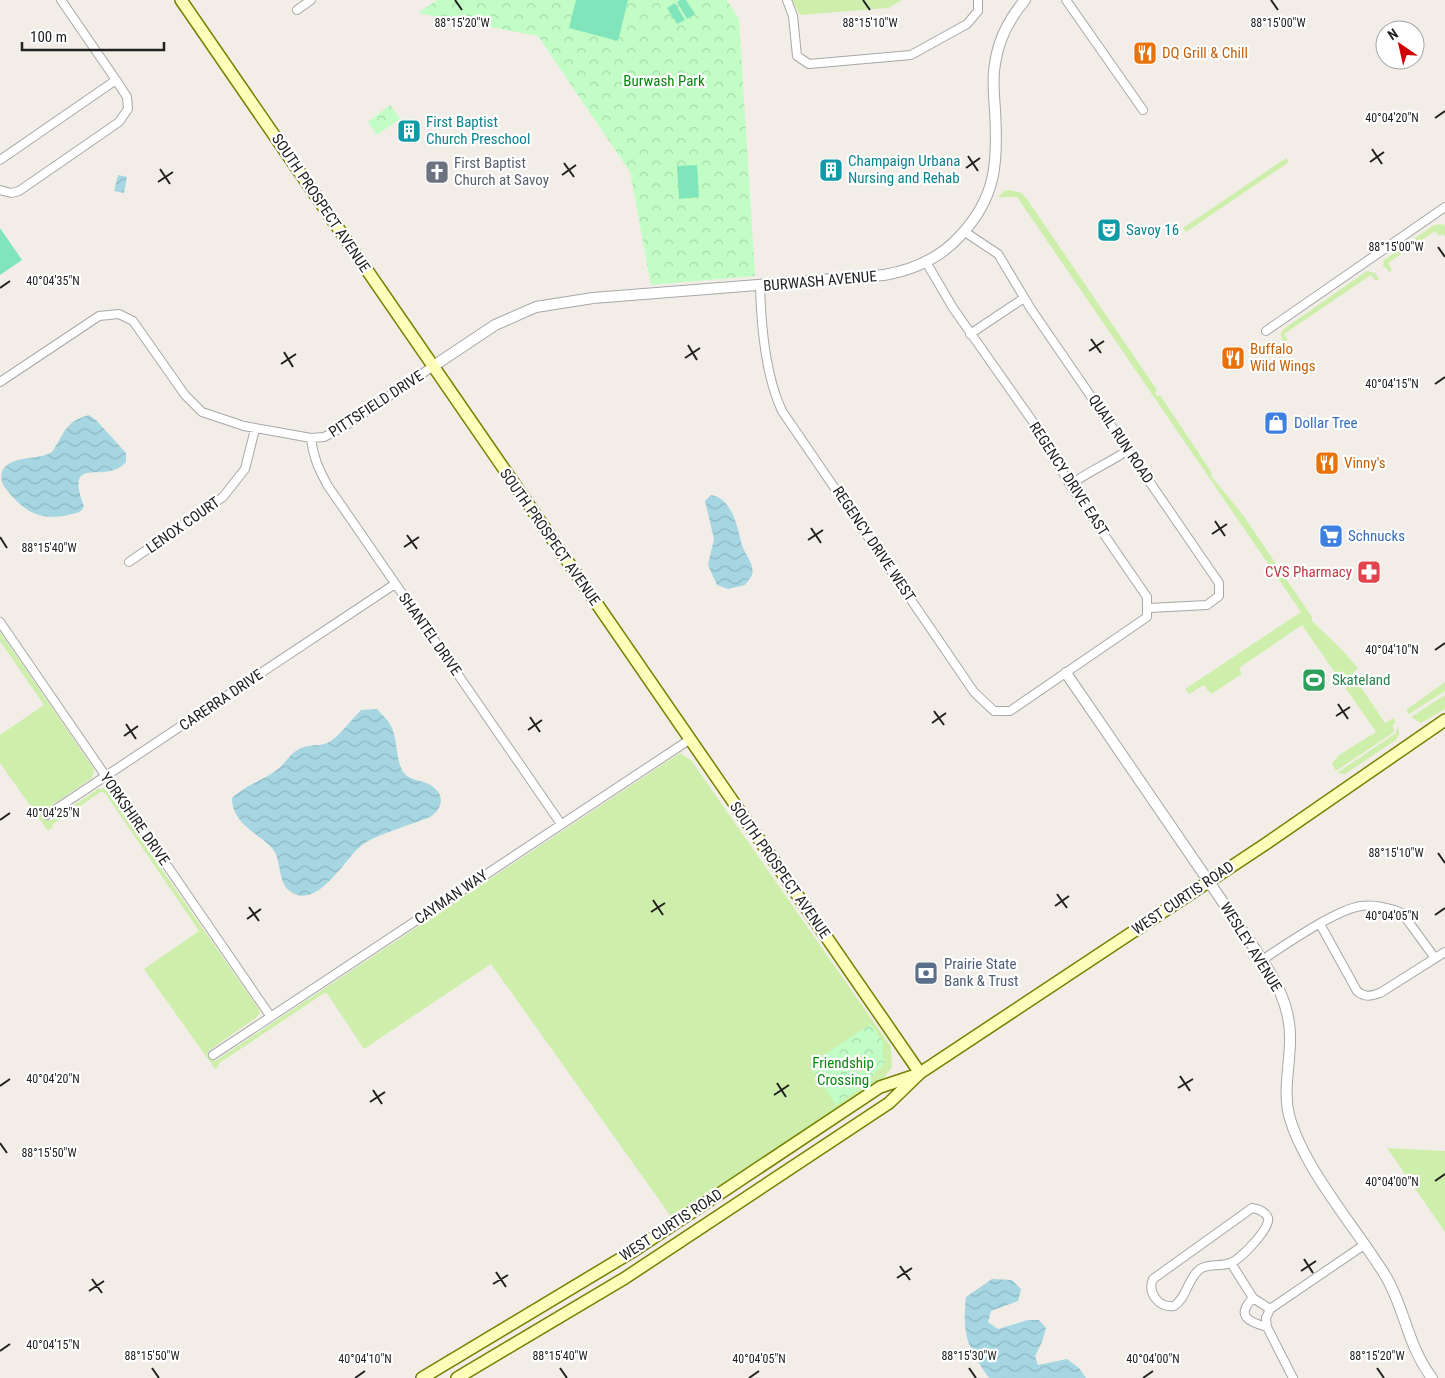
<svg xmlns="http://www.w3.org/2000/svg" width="1445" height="1378" font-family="'Roboto Condensed',sans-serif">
<defs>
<pattern id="park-crowns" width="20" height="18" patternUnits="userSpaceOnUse" patternTransform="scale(1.25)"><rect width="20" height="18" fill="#c3fdc6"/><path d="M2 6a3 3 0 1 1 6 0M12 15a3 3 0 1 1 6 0" fill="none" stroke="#a7d9aa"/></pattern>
<pattern id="water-waves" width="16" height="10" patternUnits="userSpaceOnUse" patternTransform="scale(1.25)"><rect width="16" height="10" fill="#a5d6e2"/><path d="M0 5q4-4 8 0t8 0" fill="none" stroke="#8eb7c2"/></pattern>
</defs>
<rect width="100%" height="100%" fill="#f2eee7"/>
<path fill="#ceeeab" d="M 792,0 L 902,0 L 888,8 L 800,15 Z
M 1286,158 L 1289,162 L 1186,232 L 1183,228 Z
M 1009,190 L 1022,193 L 1027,199 L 1157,390 L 1155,393 L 1157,396 L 1160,395 L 1212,473 L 1211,476 L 1243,515 L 1312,617 L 1312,621 L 1342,650 L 1358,668 L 1352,674 L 1385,723 L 1393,718 L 1396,722 L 1393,725 L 1394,732 L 1336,771 L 1332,764 L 1339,755 L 1376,732 L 1302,625 L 1239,668 L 1242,674 L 1211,694 L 1204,685 L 1189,694 L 1185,689 L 1301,612 L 1017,197 L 998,197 L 1004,191 Z
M 1441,224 L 1445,226 L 1445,237 L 1443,234 L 1439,236 L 1435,231 L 1388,263 L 1392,270 L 1389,272 L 1383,265 L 1384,260 L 1434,225 Z
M 1367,271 L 1375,273 L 1379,279 L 1376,281 L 1371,275 L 1284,334 L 1288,340 L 1282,343 L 1281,333 L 1285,328 Z
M 0,632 L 94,769 L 92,778 L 43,811 L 50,821 L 98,789 L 105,788 L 258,1008 L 260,1013 L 256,1018 L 208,1051 L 215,1061 L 680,753 L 691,760 L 891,1047 L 892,1067 L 885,1077 L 672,1218 L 491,964 L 364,1049 L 326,992 L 218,1064 L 219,1066 L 215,1069 L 144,969 L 199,931 L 105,793 L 101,792 L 52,825 L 53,827 L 48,831 L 0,763 L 0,735 L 44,705 L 0,641 Z
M 1445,682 L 1445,691 L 1409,714 L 1406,710 Z
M 1445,695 L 1445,709 L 1421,723 L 1411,717 Z
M 1398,725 L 1399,734 L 1396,740 L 1345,774 L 1337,773 L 1396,733 Z
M 1387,1148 L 1445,1151 L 1445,1232 Z"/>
<path fill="url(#park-crowns)" d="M 437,0 L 727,0 L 739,19 L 755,276 L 651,285 L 630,172 L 538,36 L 418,13 Z
M 390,105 L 400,119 L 377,135 L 368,122 Z
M 871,1024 L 883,1042 L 882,1056 L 885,1062 L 864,1086 L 836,1105 L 809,1065 Z"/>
<path fill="#81e5bc" d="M 576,0 L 628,0 L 618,41 L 569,28 Z
M 680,0 L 686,0 L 695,14 L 687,19 L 677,2 Z
M 675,3 L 685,20 L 677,24 L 667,8 Z
M 697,165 L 699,197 L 679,199 L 677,166 Z
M 0,228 L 22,260 L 0,275 Z"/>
<path fill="url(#water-waves)" d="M 118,175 L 127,177 L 124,193 L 114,191 Z
M 89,415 L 96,420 L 126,453 L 126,462 C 106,486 63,452 84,506 C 82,512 78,513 72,514 C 41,522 25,513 6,489 C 1,483 0,477 3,469 C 16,454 37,461 52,452 C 65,433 64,422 89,415 Z
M 711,495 C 733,499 737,527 742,545 C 745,555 755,564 752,575 C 751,578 747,582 745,585 L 728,589 L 717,585 L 708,565 L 714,539 L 705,501 Z
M 377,709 C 381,714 387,719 390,724 C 398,737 395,756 402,770 C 408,782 423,779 432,786 C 446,796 442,809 430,817 C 411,825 377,834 362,845 C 345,858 318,910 291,892 C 276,882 283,859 271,847 C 256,832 232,823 232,798 C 245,785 263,781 278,769 C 287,762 291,751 304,747 C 313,744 322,747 331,741 C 342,733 351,720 361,710 Z
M 992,1279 L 1012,1280 L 1021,1289 L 1018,1301 L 991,1311 L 988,1322 L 998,1329 L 1028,1320 L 1039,1320 L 1046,1328 L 1042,1342 L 1035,1356 L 1038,1365 L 1067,1359 L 1079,1368 L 1086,1378 L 989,1378 C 967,1347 962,1335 966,1297 Z"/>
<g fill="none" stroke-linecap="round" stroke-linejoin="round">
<g stroke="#a8a8a8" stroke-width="10">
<path id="minor" d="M 61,0 L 116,80
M 787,0 L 793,16 L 797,56 L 809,64 L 911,55 L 967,24 L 978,11 L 978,0
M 1066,0 L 1143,110
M 297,10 L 311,0
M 0,160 L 116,80 L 127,97 L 128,109 L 119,122 L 19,191 L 11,193 L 0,190
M 965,232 L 998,254 L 1031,309 L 1219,583 L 1219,596 L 1207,605 L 1149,608
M 760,285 C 761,325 765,375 782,411 L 974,692 L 994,711 L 1010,711 L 1147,617 L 1147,597 L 1070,485 L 1038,429 L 953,308 L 926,262
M 1266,331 L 1445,207
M 970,334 L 1024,298
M 0,382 L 99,316 L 119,314 L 133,321 L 185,395 L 202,412 L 244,426 L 311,438 L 324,437 L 345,426 L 432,367
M 311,438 C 313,457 319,470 328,486 L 561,824
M 1070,485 C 1089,471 1109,463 1128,450
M 129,562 L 223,497 L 245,469 L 255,429
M 0,622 L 271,1017
M 47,815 L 395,584
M 1320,924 L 1357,991 C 1365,998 1371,996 1380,993 L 1445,952
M 1262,960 C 1285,945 1335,910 1361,906 C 1373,904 1391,908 1402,913 L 1435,958
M 213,1055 L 689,740
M 1252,1208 C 1259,1209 1265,1211 1268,1218 C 1271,1228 1239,1261 1230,1263 C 1220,1267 1208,1263 1200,1269 C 1187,1279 1187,1298 1174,1306 C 1159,1308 1147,1293 1153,1279 Z
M 1231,1263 L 1253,1298 L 1270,1309
M 1253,1298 C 1235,1316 1249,1322 1267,1327
M 1293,1378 L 1267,1327 L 1266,1318 L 1270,1309 L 1364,1245"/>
</g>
<g stroke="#a8a8a8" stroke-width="12">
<path id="tertiary" d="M 432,367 L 495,325 L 536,307 L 593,298 L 884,275 C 913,270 940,258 960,236 C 997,197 998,161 995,110 C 994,95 992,79 995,64 C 998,40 1009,19 1025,0
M 1066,673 L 1255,949 C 1274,977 1291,1005 1290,1040 C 1290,1065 1283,1090 1289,1115 C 1303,1168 1356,1228 1385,1275 C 1405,1308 1407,1345 1432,1378"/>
</g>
<g stroke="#758000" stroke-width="14">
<path id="secondary" d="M 181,0 L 920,1073
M 422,1378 L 635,1250 L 880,1087 L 916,1075
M 457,1378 L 625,1278 L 889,1103 L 920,1073 L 1267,843 L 1445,720"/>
</g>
<use href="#minor" stroke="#fff" stroke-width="8"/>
<use href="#tertiary" stroke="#fff" stroke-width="10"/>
<use href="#secondary" stroke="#fcfeb9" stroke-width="11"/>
</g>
<path fill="none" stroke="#212121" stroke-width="2" d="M 455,0 L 462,10M 863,0 L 870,10M 1271,0 L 1278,10M 1435,118 L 1445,111M 1372,149 L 1382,164M 968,156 L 978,171M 1370,162 L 1384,152M 564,163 L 574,177M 966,168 L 980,158M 160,169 L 170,184M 562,175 L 576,165M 158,182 L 173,172M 1438,247 L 1445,257M 0,288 L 10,281M 1091,339 L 1101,353M 688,345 L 697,360M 1089,351 L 1104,341M 284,352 L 293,367M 685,358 L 700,348M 281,364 L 296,354M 1435,384 L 1445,377M 1215,521 L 1225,536M 811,528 L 821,543M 1212,534 L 1227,524M 407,535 L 417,549M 0,537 L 7,548M 808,540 L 823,530M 404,547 L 419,537M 1435,650 L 1445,643M 1338,704 L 1348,719M 934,711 L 944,725M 1336,716 L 1350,707M 530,717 L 540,732M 932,723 L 946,713M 126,724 L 136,739M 528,730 L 542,720M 124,736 L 138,726M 0,820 L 10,813M 1438,853 L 1445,863M 1057,894 L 1067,908M 653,900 L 663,915M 1055,906 L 1069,896M 249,907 L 259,921M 651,912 L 665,903M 1435,915 L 1445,908M 247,919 L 261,909M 1180,1076 L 1190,1091M 777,1083 L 786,1097M 0,1086 L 10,1079M 1178,1088 L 1193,1079M 373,1090 L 382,1104M 774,1095 L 789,1085M 370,1102 L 385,1092M 0,1143 L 7,1153M 1435,1181 L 1445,1174M 1304,1259 L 1313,1273M 900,1266 L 910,1280M 1301,1271 L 1316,1261M 496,1272 L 506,1287M 897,1278 L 912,1268M 92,1279 L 102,1293M 493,1284 L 508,1275M 89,1291 L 104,1281M 0,1351 L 10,1344M 152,1368 L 159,1378M 560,1368 L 567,1378M 969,1368 L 976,1378M 1377,1368 L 1384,1378M 355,1378 L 365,1371M 749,1378 L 759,1371M 1143,1378 L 1153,1371"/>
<defs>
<g id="restaurant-square" transform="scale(1.25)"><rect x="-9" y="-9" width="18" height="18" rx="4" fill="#e8710a" stroke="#fff"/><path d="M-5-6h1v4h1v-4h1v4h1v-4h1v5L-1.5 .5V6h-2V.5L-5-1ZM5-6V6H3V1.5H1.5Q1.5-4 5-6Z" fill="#fff"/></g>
<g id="building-square" transform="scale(1.25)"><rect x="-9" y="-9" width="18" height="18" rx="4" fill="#0f9aa8" stroke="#fff"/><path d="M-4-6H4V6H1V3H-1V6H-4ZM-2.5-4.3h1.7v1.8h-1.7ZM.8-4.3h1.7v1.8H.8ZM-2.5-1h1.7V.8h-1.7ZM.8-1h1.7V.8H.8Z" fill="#fff"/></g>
<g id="church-square" transform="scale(1.25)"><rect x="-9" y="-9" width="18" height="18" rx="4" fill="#6b7280" stroke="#fff"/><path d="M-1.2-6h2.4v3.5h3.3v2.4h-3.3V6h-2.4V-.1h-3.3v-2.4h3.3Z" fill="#fff"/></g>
<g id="theatre-square" transform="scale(1.25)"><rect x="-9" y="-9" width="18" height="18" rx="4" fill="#0f9aa8" stroke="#fff"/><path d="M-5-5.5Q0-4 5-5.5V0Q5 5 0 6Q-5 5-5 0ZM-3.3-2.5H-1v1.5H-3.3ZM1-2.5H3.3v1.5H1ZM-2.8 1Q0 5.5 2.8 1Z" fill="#fff"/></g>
<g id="shop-square" transform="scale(1.25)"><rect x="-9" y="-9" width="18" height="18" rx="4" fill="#3f7fe0" stroke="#fff"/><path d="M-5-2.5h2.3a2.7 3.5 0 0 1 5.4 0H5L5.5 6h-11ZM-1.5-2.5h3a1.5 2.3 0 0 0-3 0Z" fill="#fff"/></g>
<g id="supermarket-square" transform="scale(1.25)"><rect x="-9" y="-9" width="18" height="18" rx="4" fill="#3f7fe0" stroke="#fff"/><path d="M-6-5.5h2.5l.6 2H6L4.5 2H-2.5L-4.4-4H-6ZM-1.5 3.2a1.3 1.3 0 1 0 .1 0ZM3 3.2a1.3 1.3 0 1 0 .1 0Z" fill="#fff"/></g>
<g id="pharmacy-square" transform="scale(1.25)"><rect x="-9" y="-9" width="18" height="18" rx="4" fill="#e0444e" stroke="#fff"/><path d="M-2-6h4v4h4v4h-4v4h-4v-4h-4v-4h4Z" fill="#fff"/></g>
<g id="stadium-square" transform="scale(1.25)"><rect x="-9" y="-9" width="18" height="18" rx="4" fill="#2e9e5b" stroke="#fff"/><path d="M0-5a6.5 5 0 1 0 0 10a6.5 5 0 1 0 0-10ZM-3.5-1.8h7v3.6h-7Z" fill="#fff"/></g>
<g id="bank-square" transform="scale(1.25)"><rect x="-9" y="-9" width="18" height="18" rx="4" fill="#5c6f8a" stroke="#fff"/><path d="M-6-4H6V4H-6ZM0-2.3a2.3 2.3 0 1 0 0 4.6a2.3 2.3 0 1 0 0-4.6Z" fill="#fff"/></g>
</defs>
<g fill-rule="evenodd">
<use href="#restaurant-square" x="1145" y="53"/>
<use href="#building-square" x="409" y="131"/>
<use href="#building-square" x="831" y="170"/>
<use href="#church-square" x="437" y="172"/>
<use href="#theatre-square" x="1109" y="230"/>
<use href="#restaurant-square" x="1233" y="358"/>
<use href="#shop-square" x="1276" y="423"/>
<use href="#restaurant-square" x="1327" y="463"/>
<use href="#supermarket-square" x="1331" y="536"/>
<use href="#pharmacy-square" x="1369" y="572"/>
<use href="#stadium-square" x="1314" y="680"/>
<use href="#bank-square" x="926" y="973"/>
</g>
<g text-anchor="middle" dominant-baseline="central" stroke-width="4.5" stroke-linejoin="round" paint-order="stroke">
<g font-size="15" fill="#c56008" stroke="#fff" text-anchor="start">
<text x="1162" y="53">DQ Grill &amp; Chill</text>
<text x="1250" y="349">Buffalo<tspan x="1250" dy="17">Wild Wings</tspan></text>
<text x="1344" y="463">Vinny's</text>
</g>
<g font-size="15" fill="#05890c" stroke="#fff">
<text x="664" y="81">Burwash Park</text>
<text x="843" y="1063">Friendship<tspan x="843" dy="17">Crossing</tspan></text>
</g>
<g font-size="15" fill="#0d838f" stroke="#fff" text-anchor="start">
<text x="426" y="122">First Baptist<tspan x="426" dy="17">Church Preschool</tspan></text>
<text x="848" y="161">Champaign Urbana<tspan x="848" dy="17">Nursing and Rehab</tspan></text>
<text x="1126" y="230">Savoy 16</text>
</g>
<g font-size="15" fill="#5b616d" stroke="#fff" text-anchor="start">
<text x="454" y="163">First Baptist<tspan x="454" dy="17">Church at Savoy</tspan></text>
</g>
<g font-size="15" fill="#212121" stroke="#fff">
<text transform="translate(321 203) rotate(56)">SOUTH PROSPECT AVENUE</text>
<text transform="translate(820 281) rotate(-5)">BURWASH AVENUE</text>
<text transform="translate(376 404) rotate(-33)">PITTSFIELD DRIVE</text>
<text transform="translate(1121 439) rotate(56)">QUAIL RUN ROAD</text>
<text transform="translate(1069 479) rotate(57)">REGENCY DRIVE EAST</text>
<text transform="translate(183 525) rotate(-35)">LENOX COURT</text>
<text transform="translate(550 537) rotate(55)">SOUTH PROSPECT AVENUE</text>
<text transform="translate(874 544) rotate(56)">REGENCY DRIVE WEST</text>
<text transform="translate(430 634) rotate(55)">SHANTEL DRIVE</text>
<text transform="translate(221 700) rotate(-34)">CARERRA DRIVE</text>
<text transform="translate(135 819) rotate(55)">YORKSHIRE DRIVE</text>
<text transform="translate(780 870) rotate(55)">SOUTH PROSPECT AVENUE</text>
<text transform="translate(451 897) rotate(-34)">CAYMAN WAY</text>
<text transform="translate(1183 898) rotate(-34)">WEST CURTIS ROAD</text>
<text transform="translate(1251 947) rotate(58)">WESLEY AVENUE</text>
<text transform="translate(671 1225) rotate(-33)">WEST CURTIS ROAD</text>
</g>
<g font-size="15" fill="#366cbe" stroke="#fff" text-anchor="start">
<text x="1294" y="423">Dollar Tree</text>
<text x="1348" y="536">Schnucks</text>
</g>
<g font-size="15" fill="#be3a42" stroke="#fff" text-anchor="end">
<text x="1352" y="572">CVS Pharmacy</text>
</g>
<g font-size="15" fill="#27864d" stroke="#fff" text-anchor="start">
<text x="1332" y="680">Skateland</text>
</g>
<g font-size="15" fill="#4e5e75" stroke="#fff" text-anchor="start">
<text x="944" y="964">Prairie State<tspan x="944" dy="17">Bank &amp; Trust</tspan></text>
</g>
</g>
<g font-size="12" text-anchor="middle" fill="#212121" stroke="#fff" stroke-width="4.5" stroke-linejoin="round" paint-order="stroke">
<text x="462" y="27">88°15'20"W</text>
<text x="870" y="27">88°15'10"W</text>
<text x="1278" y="27">88°15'00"W</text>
<text x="1392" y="122">40°04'20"N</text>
<text x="1396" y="251">88°15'00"W</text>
<text x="53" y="285">40°04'35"N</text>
<text x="1392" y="388">40°04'15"N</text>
<text x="49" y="552">88°15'40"W</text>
<text x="1392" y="654">40°04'10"N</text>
<text x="53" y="817">40°04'25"N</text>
<text x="1396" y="857">88°15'10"W</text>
<text x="1392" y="920">40°04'05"N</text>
<text x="53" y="1083">40°04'20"N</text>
<text x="49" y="1157">88°15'50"W</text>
<text x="1392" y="1186">40°04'00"N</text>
<text x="53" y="1349">40°04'15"N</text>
<text x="152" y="1360">88°15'50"W</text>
<text x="560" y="1360">88°15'40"W</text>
<text x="969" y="1360">88°15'30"W</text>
<text x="1377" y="1360">88°15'20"W</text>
<text x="365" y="1363">40°04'10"N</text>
<text x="759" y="1363">40°04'05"N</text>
<text x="1153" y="1363">40°04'00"N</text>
</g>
<g transform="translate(1400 45) rotate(326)"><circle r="24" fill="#ffffff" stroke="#a6a6a6"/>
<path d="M0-4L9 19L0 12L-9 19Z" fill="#d20006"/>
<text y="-8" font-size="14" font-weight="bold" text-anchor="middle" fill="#212121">N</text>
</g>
<path d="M22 42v8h142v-8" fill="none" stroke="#212121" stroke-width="2.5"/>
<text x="30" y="42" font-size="15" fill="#212121" stroke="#ffffff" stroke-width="4" paint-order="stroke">100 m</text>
</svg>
